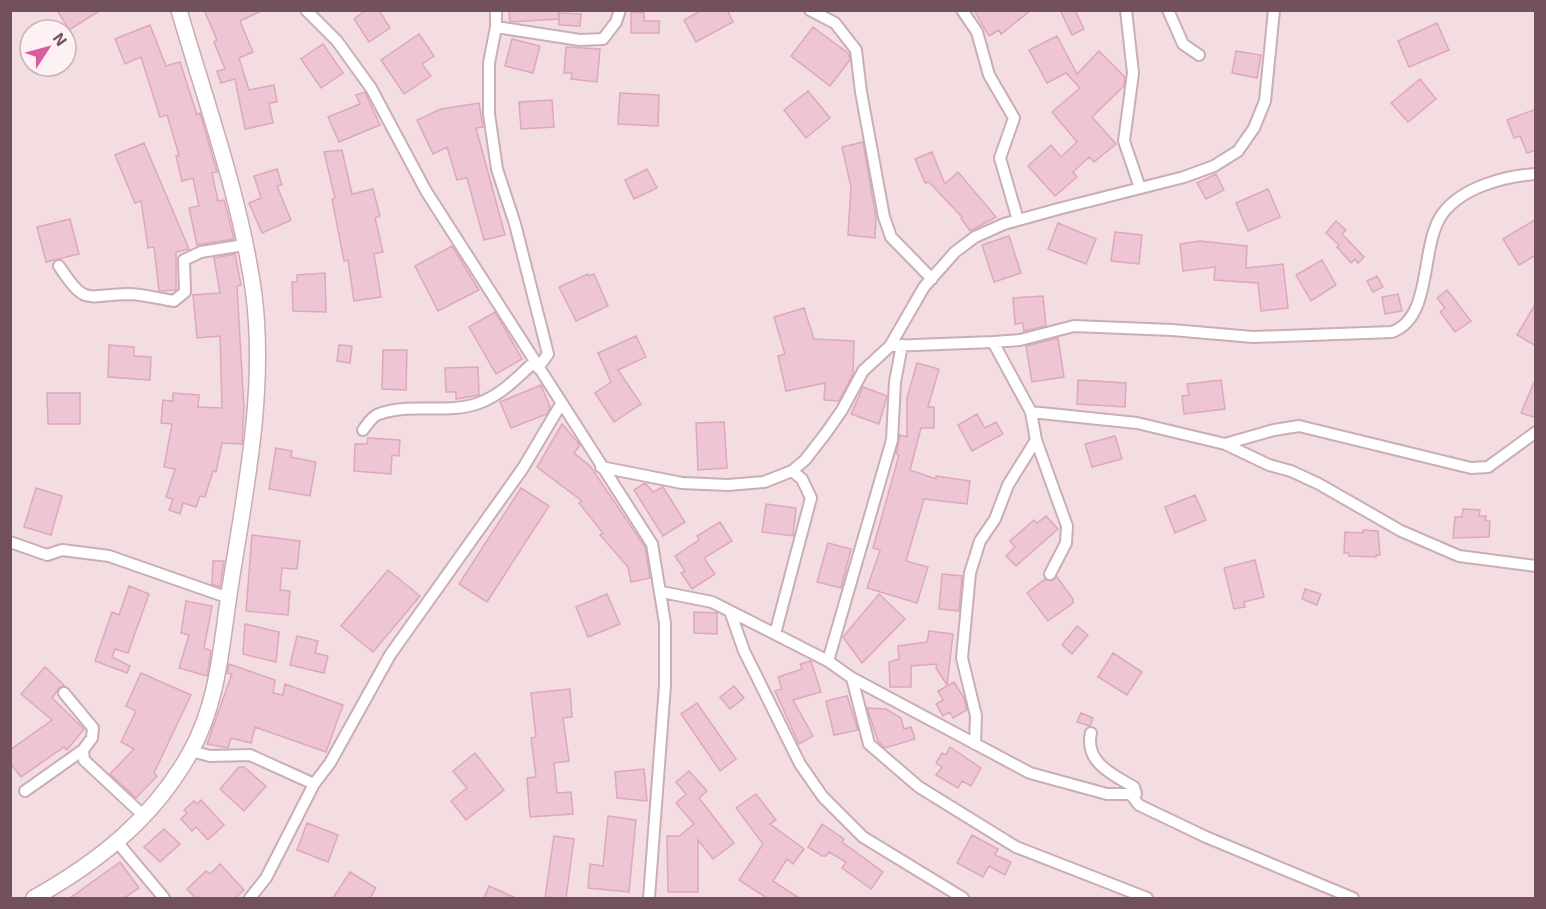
<svg xmlns="http://www.w3.org/2000/svg" width="1546" height="909" font-family="'Exo 2',sans-serif">
<rect width="100%" height="100%" fill="#fbebed"/>
<path fill="#f3dde1" fill-rule="evenodd" d="M 11,11 L 1535,11 L 1535,898 L 11,898 ZM 30,30 L 66,30 L 66,66 L 30,66 Z"/>
<path fill="#edc5d4" stroke="#dea7bc" stroke-width="1.5" d="M 57,10 L 101,10 L 69,30 Z
M 204,10 L 263,10 L 240,21 L 253,52 L 239,58 L 249,90 L 274,85 L 277,102 L 269,103 L 273,123 L 245,129 L 235,79 L 221,83 L 217,71 L 225,69 L 214,42 L 217,40 Z
M 366,10 L 379,10 L 390,28 L 369,42 L 354,19 Z
M 509,10 L 558,10 L 559,19 L 510,22 Z
M 702,10 L 727,10 L 733,22 L 696,42 L 684,20 Z
M 974,10 L 1031,10 L 1001,34 L 999,30 L 989,36 Z
M 1060,10 L 1075,10 L 1084,29 L 1072,35 Z
M 631,12 L 644,13 L 644,21 L 659,21 L 659,33 L 631,33 Z
M 559,13 L 581,14 L 580,26 L 559,25 Z
M 1437,23 L 1449,50 L 1409,67 L 1398,41 Z
M 150,25 L 166,66 L 180,62 L 197,115 L 200,113 L 217,172 L 212,173 L 218,201 L 224,200 L 234,239 L 197,245 L 189,208 L 199,206 L 193,178 L 182,181 L 176,156 L 179,155 L 167,115 L 160,117 L 141,57 L 125,64 L 115,39 Z
M 813,27 L 849,54 L 850,60 L 830,86 L 791,56 Z
M 419,34 L 434,56 L 422,64 L 431,76 L 404,94 L 381,60 Z
M 1057,36 L 1077,74 L 1099,51 L 1125,77 L 1124,86 L 1092,117 L 1116,144 L 1094,162 L 1089,157 L 1073,172 L 1077,177 L 1055,196 L 1028,166 L 1051,145 L 1061,157 L 1077,142 L 1052,112 L 1080,88 L 1066,73 L 1047,83 L 1029,50 Z
M 512,39 L 540,46 L 533,73 L 505,66 Z
M 323,44 L 343,73 L 321,88 L 301,59 Z
M 566,47 L 600,49 L 597,82 L 571,79 L 572,73 L 564,73 Z
M 1236,51 L 1261,55 L 1257,78 L 1232,73 Z
M 1420,79 L 1436,99 L 1408,122 L 1391,103 Z
M 808,91 L 830,118 L 806,138 L 784,110 Z
M 365,92 L 380,125 L 339,142 L 328,117 L 360,104 L 356,95 Z
M 620,93 L 659,95 L 658,126 L 618,124 Z
M 552,100 L 554,127 L 521,129 L 519,102 Z
M 479,103 L 483,127 L 476,128 L 505,235 L 484,240 L 467,178 L 457,180 L 447,147 L 433,154 L 417,120 L 441,109 Z
M 1536,109 L 1536,150 L 1527,153 L 1520,136 L 1514,138 L 1507,120 Z
M 863,142 L 876,218 L 875,238 L 848,235 L 851,187 L 842,147 Z
M 144,143 L 189,249 L 176,252 L 176,290 L 159,291 L 154,247 L 148,248 L 141,201 L 135,203 L 115,155 Z
M 342,150 L 352,194 L 373,189 L 380,216 L 375,218 L 383,252 L 374,254 L 381,297 L 354,301 L 348,260 L 344,261 L 332,199 L 335,198 L 324,152 Z
M 932,152 L 945,184 L 958,172 L 996,217 L 970,231 L 961,218 L 962,217 L 929,182 L 925,183 L 915,159 Z
M 277,169 L 282,185 L 277,186 L 291,220 L 262,233 L 249,203 L 261,198 L 254,176 Z
M 647,169 L 657,188 L 634,199 L 625,180 Z
M 1216,174 L 1224,190 L 1206,199 L 1197,183 Z
M 1268,189 L 1280,217 L 1248,231 L 1236,203 Z
M 70,219 L 79,254 L 46,262 L 37,227 Z
M 1536,219 L 1536,255 L 1519,265 L 1503,239 Z
M 1336,221 L 1346,230 L 1342,234 L 1364,257 L 1358,263 L 1355,259 L 1351,263 L 1337,247 L 1339,245 L 1326,233 Z
M 1058,223 L 1096,239 L 1086,264 L 1048,249 Z
M 1115,232 L 1142,235 L 1139,264 L 1111,261 Z
M 1009,236 L 1021,273 L 994,282 L 982,245 Z
M 1200,241 L 1247,246 L 1246,268 L 1283,264 L 1288,308 L 1261,311 L 1258,283 L 1214,280 L 1215,267 L 1183,271 L 1180,244 Z
M 452,246 L 479,290 L 438,311 L 415,266 Z
M 235,254 L 241,285 L 237,286 L 244,408 L 242,444 L 222,443 L 216,472 L 213,471 L 205,497 L 200,496 L 196,507 L 183,503 L 180,514 L 169,510 L 173,499 L 166,497 L 175,469 L 164,467 L 172,424 L 161,423 L 163,400 L 173,401 L 173,393 L 199,395 L 198,407 L 222,408 L 220,336 L 197,338 L 193,295 L 220,293 L 214,258 Z
M 1322,260 L 1336,285 L 1311,301 L 1296,275 Z
M 325,273 L 326,312 L 293,311 L 292,282 L 297,282 L 297,275 Z
M 588,274 L 589,276 L 594,274 L 608,306 L 576,321 L 559,287 Z
M 1377,276 L 1383,287 L 1373,292 L 1367,281 Z
M 1447,290 L 1471,321 L 1455,332 L 1440,312 L 1445,308 L 1437,298 Z
M 1398,294 L 1402,311 L 1385,314 L 1382,297 Z
M 1043,296 L 1046,326 L 1024,331 L 1023,323 L 1015,324 L 1013,298 Z
M 1536,303 L 1536,346 L 1517,335 Z
M 804,308 L 814,339 L 854,341 L 853,374 L 839,401 L 824,400 L 825,383 L 786,391 L 778,356 L 785,354 L 774,317 Z
M 495,312 L 522,359 L 496,374 L 469,327 Z
M 636,336 L 646,357 L 618,370 L 641,404 L 614,422 L 595,393 L 611,382 L 598,353 Z
M 1058,338 L 1064,377 L 1032,382 L 1026,346 Z
M 109,345 L 134,347 L 134,356 L 151,357 L 150,380 L 108,377 Z
M 339,345 L 352,346 L 350,363 L 337,361 Z
M 383,350 L 407,350 L 406,390 L 382,389 Z
M 917,363 L 939,369 L 928,407 L 934,407 L 934,428 L 921,428 L 910,470 L 936,479 L 936,476 L 970,481 L 967,504 L 924,499 L 906,561 L 928,567 L 917,603 L 867,588 L 880,550 L 873,548 L 899,455 L 896,454 L 900,435 L 907,437 L 907,398 Z
M 478,367 L 479,395 L 456,399 L 456,392 L 446,392 L 445,368 Z
M 1078,380 L 1126,383 L 1125,407 L 1077,404 Z
M 1221,380 L 1225,409 L 1184,414 L 1182,396 L 1189,395 L 1187,384 Z
M 1534,382 L 1536,383 L 1536,418 L 1521,413 Z
M 541,385 L 550,407 L 547,414 L 511,428 L 500,402 Z
M 863,387 L 887,396 L 879,424 L 851,414 Z
M 47,393 L 80,393 L 80,424 L 48,424 Z
M 977,414 L 985,428 L 996,422 L 1003,434 L 972,451 L 958,425 Z
M 724,422 L 727,468 L 698,470 L 696,423 Z
M 562,424 L 580,445 L 574,453 L 590,466 L 645,547 L 650,578 L 631,582 L 628,567 L 600,535 L 603,533 L 579,503 L 582,501 L 537,467 Z
M 1115,436 L 1122,459 L 1092,467 L 1085,444 Z
M 368,438 L 400,440 L 399,456 L 392,455 L 391,474 L 354,471 L 355,444 L 367,444 Z
M 276,448 L 292,451 L 291,457 L 316,462 L 310,496 L 269,489 Z
M 645,483 L 653,492 L 663,487 L 685,522 L 663,536 L 634,490 Z
M 36,488 L 62,496 L 51,535 L 24,527 Z
M 521,488 L 549,506 L 487,602 L 459,584 Z
M 1195,495 L 1206,520 L 1175,533 L 1165,507 Z
M 766,504 L 796,508 L 793,536 L 762,532 Z
M 1463,509 L 1480,510 L 1479,516 L 1486,516 L 1485,520 L 1490,521 L 1489,537 L 1453,538 L 1455,517 L 1462,517 Z
M 1046,516 L 1058,529 L 1016,566 L 1006,556 L 1015,547 L 1010,541 L 1034,520 L 1037,523 Z
M 720,522 L 732,541 L 704,558 L 715,574 L 692,589 L 681,573 L 685,571 L 675,556 L 699,540 L 697,536 Z
M 1363,530 L 1378,531 L 1380,555 L 1376,555 L 1376,557 L 1349,556 L 1349,553 L 1344,553 L 1345,532 L 1363,533 Z
M 252,535 L 300,541 L 297,569 L 282,568 L 280,590 L 290,591 L 288,615 L 246,611 Z
M 828,543 L 851,549 L 841,588 L 817,582 Z
M 1255,560 L 1264,597 L 1244,602 L 1245,607 L 1234,609 L 1224,568 Z
M 213,561 L 224,561 L 220,587 L 212,584 Z
M 388,570 L 420,596 L 373,652 L 341,626 Z
M 942,574 L 962,576 L 959,611 L 939,609 Z
M 1057,577 L 1073,599 L 1073,603 L 1048,621 L 1027,593 L 1045,579 L 1051,581 Z
M 129,586 L 149,594 L 128,653 L 115,649 L 112,657 L 130,666 L 127,673 L 95,661 L 112,612 L 119,615 Z
M 1305,589 L 1321,594 L 1317,605 L 1302,599 Z
M 607,594 L 620,624 L 588,637 L 576,607 Z
M 879,594 L 905,619 L 862,663 L 843,637 Z
M 186,601 L 212,606 L 204,648 L 211,651 L 207,676 L 179,668 L 189,635 L 181,633 Z
M 694,612 L 717,613 L 717,634 L 694,633 Z
M 245,624 L 279,632 L 276,662 L 243,654 Z
M 1077,626 L 1088,635 L 1072,654 L 1062,645 Z
M 929,631 L 953,634 L 947,685 L 936,668 L 937,664 L 911,666 L 911,687 L 890,687 L 889,662 L 899,659 L 898,646 L 927,642 Z
M 297,636 L 318,641 L 315,653 L 328,656 L 324,673 L 290,665 Z
M 1113,653 L 1142,672 L 1127,695 L 1098,677 Z
M 811,661 L 821,692 L 793,700 L 813,736 L 799,744 L 775,691 L 782,689 L 778,677 L 802,669 L 800,664 Z
M 229,664 L 275,680 L 273,693 L 283,695 L 285,684 L 343,705 L 326,752 L 255,727 L 251,743 L 231,738 L 228,748 L 207,744 L 232,674 L 227,673 Z
M 45,667 L 64,685 L 59,688 L 52,698 L 84,729 L 67,750 L 64,747 L 21,777 L 10,763 L 10,750 L 52,720 L 21,694 Z
M 141,673 L 191,695 L 154,773 L 157,776 L 136,798 L 110,774 L 134,749 L 121,742 L 136,711 L 126,706 Z
M 954,682 L 964,698 L 967,710 L 953,718 L 950,712 L 943,716 L 936,704 L 943,700 L 938,691 Z
M 734,686 L 744,698 L 730,709 L 720,697 Z
M 570,689 L 572,717 L 563,718 L 569,761 L 554,763 L 557,793 L 571,792 L 573,814 L 530,817 L 527,778 L 536,777 L 531,738 L 536,737 L 531,693 Z
M 847,696 L 858,730 L 834,735 L 826,701 Z
M 697,703 L 736,759 L 720,771 L 681,714 Z
M 867,708 L 886,709 L 901,718 L 904,729 L 911,727 L 915,739 L 885,748 L 878,741 Z
M 1081,713 L 1093,718 L 1090,726 L 1077,722 Z
M 950,747 L 981,768 L 971,786 L 962,781 L 958,788 L 936,775 L 942,767 L 936,763 L 942,753 L 946,755 Z
M 475,753 L 504,790 L 466,820 L 451,801 L 467,788 L 453,771 Z
M 239,767 L 244,767 L 266,786 L 244,811 L 220,789 Z
M 644,769 L 647,801 L 617,798 L 615,772 Z
M 689,771 L 707,791 L 699,798 L 734,843 L 713,859 L 698,840 L 698,892 L 668,892 L 667,836 L 679,836 L 694,824 L 676,803 L 686,794 L 676,782 Z
M 756,794 L 776,820 L 770,824 L 804,849 L 793,864 L 787,859 L 773,881 L 799,898 L 767,898 L 739,880 L 763,844 L 736,808 Z
M 201,800 L 224,825 L 208,840 L 196,827 L 192,831 L 181,819 L 187,813 L 184,810 L 194,801 L 197,804 Z
M 608,816 L 636,820 L 629,892 L 588,888 L 590,864 L 603,866 Z
M 307,823 L 338,835 L 328,862 L 297,850 Z
M 822,824 L 844,839 L 842,842 L 883,872 L 871,889 L 842,868 L 846,862 L 829,852 L 826,856 L 822,856 L 808,847 Z
M 164,829 L 180,844 L 160,862 L 144,847 Z
M 972,835 L 998,849 L 995,855 L 1011,862 L 1005,875 L 989,866 L 983,877 L 957,863 Z
M 554,836 L 574,839 L 566,898 L 545,898 Z
M 120,862 L 139,888 L 124,898 L 70,898 Z
M 220,864 L 244,890 L 235,898 L 195,898 L 187,889 L 206,871 L 210,874 Z
M 350,872 L 376,888 L 370,898 L 333,898 Z
M 489,886 L 516,898 L 484,898 Z"/>
<g fill="none" stroke-linecap="round" stroke-linejoin="round">
<g stroke="#c9aeb7" stroke-width="14">
<path id="street" d="M 306,10 L 337,41 L 371,88 L 426,191 L 652,544 L 665,623 L 665,685 L 649,898
M 496,10 L 496,27 L 489,63 L 489,114 L 497,169 L 515,224 L 548,354 L 538,368
M 810,10 L 835,23 L 856,50 L 861,92 L 884,217 L 891,237 L 932,279
M 962,10 L 977,32 L 989,75 L 1014,118 L 1000,158 L 1018,220
M 1126,10 L 1133,73 L 1124,141 L 1140,188
M 1168,10 L 1183,44 L 1199,55
M 496,27 L 580,40 L 603,39 L 616,22 L 620,10
M 59,266 C 86,307 85,295 128,294 C 143,294 159,299 174,301 L 185,292 L 184,260 L 201,252 L 244,245
M 993,342 L 1020,340 L 1074,326 L 1172,330 L 1253,337 L 1392,332 C 1434,317 1419,245 1443,213 C 1463,187 1505,176 1536,174
M 890,346 L 993,342 L 1031,412 L 1137,423 L 1225,444 L 1269,465 L 1291,471 L 1319,484 L 1401,531 L 1459,556 L 1536,566
M 1031,412 L 1036,440 L 1067,526 L 1066,543 L 1050,574
M 363,430 C 367,425 372,416 379,414 C 410,402 447,415 479,403 C 501,395 517,378 534,362
M 1225,444 L 1274,430 L 1299,426 L 1471,468 L 1488,467 L 1536,432
M 601,467 L 682,483 L 728,485 L 764,482 L 792,471 L 805,460 L 826,433 L 842,410 L 863,371 L 890,346 L 924,287 L 955,252 L 975,237 L 1004,224 L 1058,209 L 1184,177 L 1214,166 L 1238,151 L 1254,128 L 1265,101 L 1274,10
M 10,542 L 47,555 L 62,550 L 109,556 L 229,598
M 662,592 L 712,602 L 828,661 L 852,678 L 1030,773 L 1107,794 L 1136,794 L 1134,787 C 1113,775 1084,762 1091,733
M 730,611 L 744,651 L 800,764 L 823,797 L 863,837 L 963,898
M 775,634 L 811,498 L 802,479 L 792,471
M 828,661 L 892,440 L 895,382 L 902,345
M 852,678 L 869,744 L 919,787 L 1016,847 L 1147,898
M 64,693 L 93,728 L 92,738 L 83,750 L 84,760 L 144,816
M 975,744 L 976,716 L 962,658 L 970,573 L 980,541 L 995,519 L 1008,485 L 1036,440
M 191,751 L 210,756 L 250,755 L 314,784 L 330,763 L 390,655 L 523,468 L 561,404
M 25,791 L 83,750
M 1132,796 L 1139,805 L 1206,837 L 1353,898
M 118,843 L 164,898
M 250,898 L 266,878 L 314,784"/>
</g>
<g stroke="#caaab5" stroke-width="18">
<path id="secondary" d="M 34,898 C 98,862 153,819 190,753 C 219,701 221,645 230,588 C 245,492 266,392 254,295 C 241,199 206,103 179,10"/>
</g>
<use href="#street" stroke="#fff" stroke-width="10"/>
<use href="#secondary" stroke="#fff" stroke-width="15"/>
</g>
<rect width="1546" height="909" fill="none" stroke="#73505e" stroke-width="24"/>
<g transform="translate(48 48) rotate(54)"><circle r="28" fill="#fdf1f3" stroke="#c6b1b7" stroke-width="1.5"/>
<path d="M0-4.5L10 22L0 15L-10 22Z" fill="#d75d9f"/>
<text y="-9" font-size="16" font-weight="bold" text-anchor="middle" fill="#73505e">N</text>
</g>
</svg>
